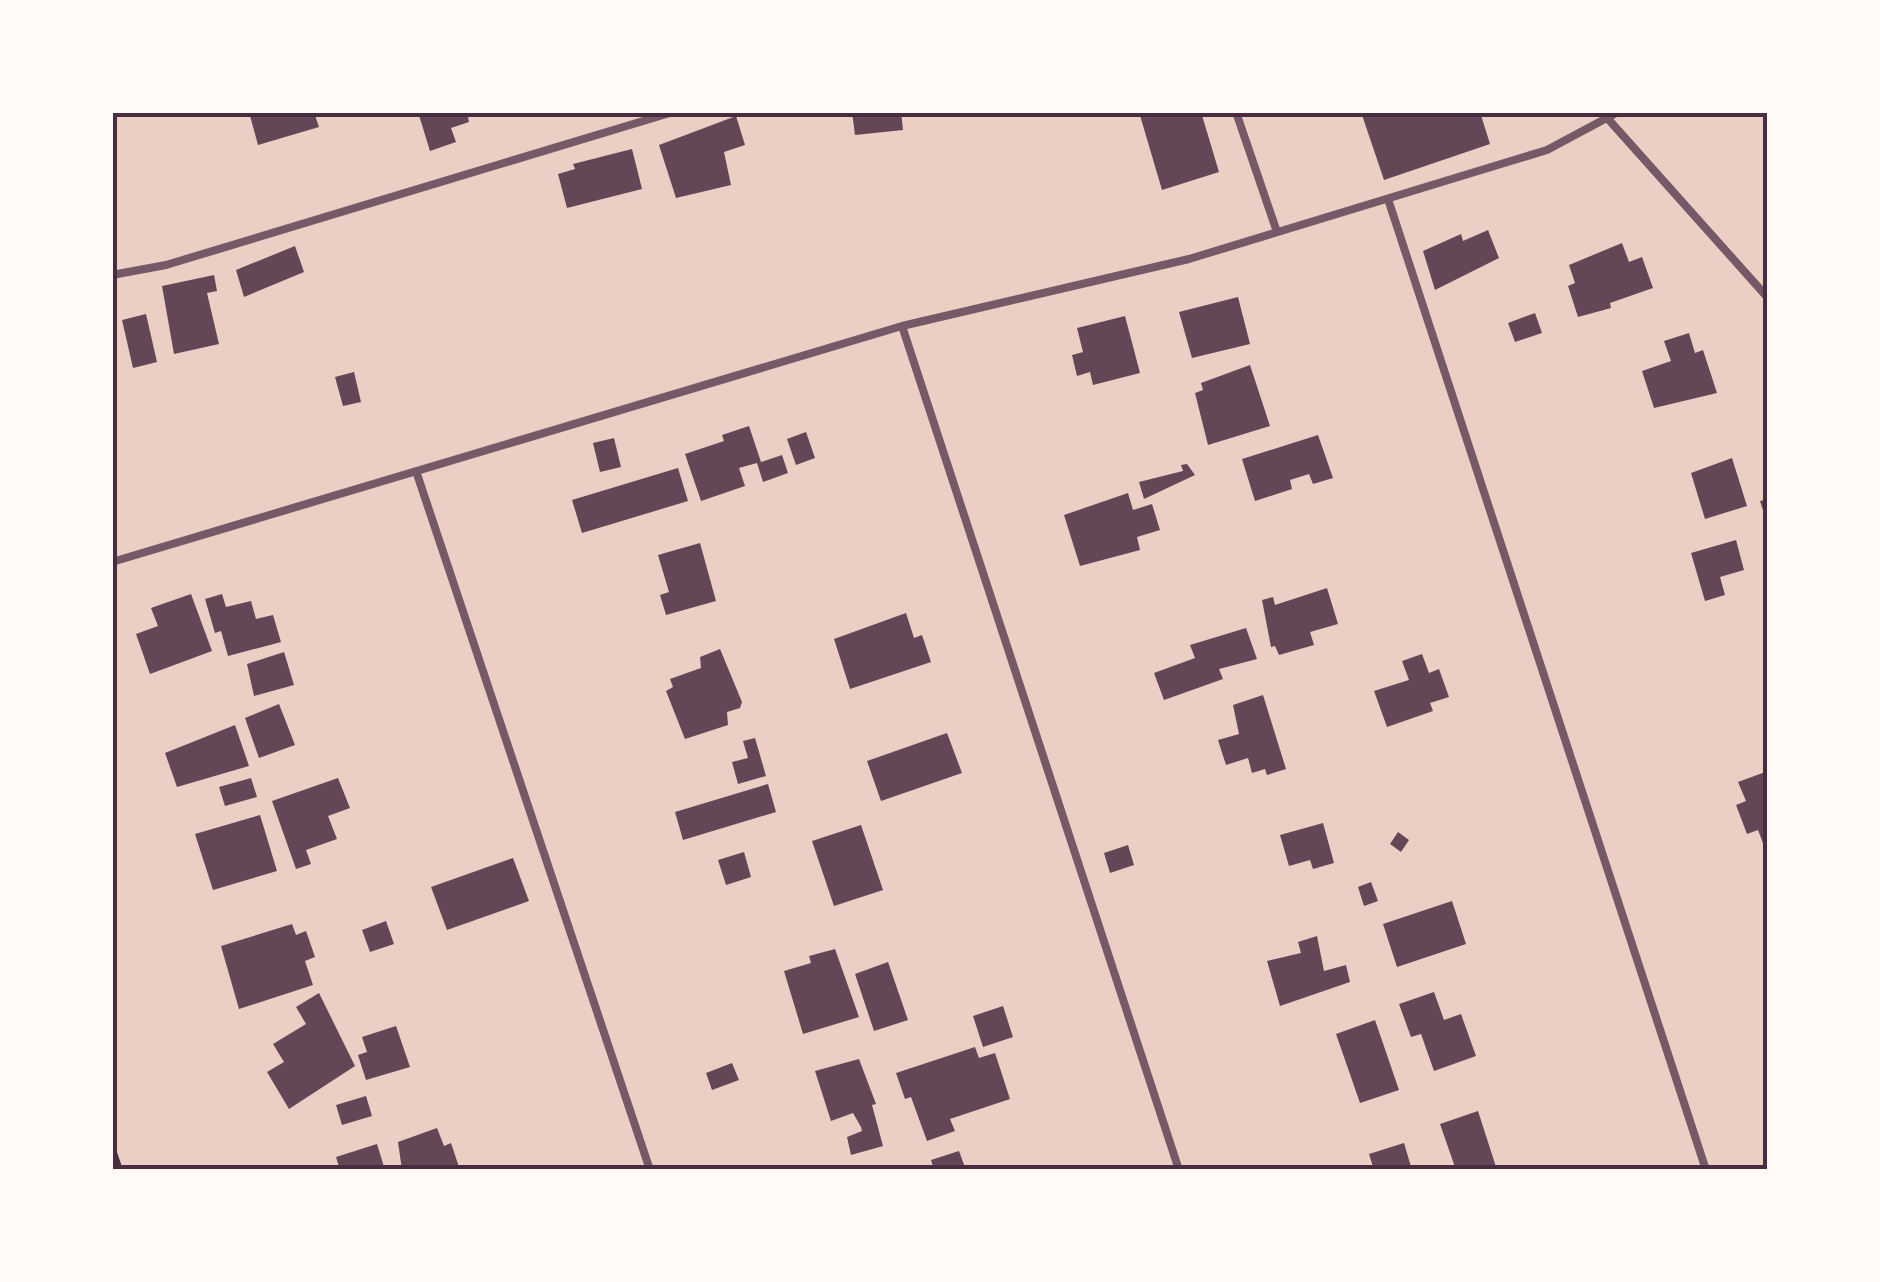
<svg xmlns="http://www.w3.org/2000/svg" width="1880" height="1282" font-family="Barlow,sans-serif">
<rect width="100%" height="100%" fill="#f7e1d7"/>
<path fill="#ebcfc5" d="M 113,113 L 1767,113 L 1767,1169 L 113,1169 Z"/>
<path fill="#644757" d="M 249,112 L 314,112 L 319,127 L 258,145 Z
M 418,112 L 467,112 L 469,122 L 451,128 L 456,142 L 430,151 Z
M 852,112 L 901,112 L 903,130 L 855,135 Z
M 1139,112 L 1201,112 L 1219,172 L 1162,190 Z
M 1361,112 L 1480,112 L 1490,144 L 1384,180 Z
M 736,116 L 745,145 L 724,152 L 731,185 L 676,198 L 659,145 Z
M 632,149 L 642,189 L 567,208 L 558,174 L 575,169 L 573,164 Z
M 1488,230 L 1499,258 L 1435,290 L 1423,251 L 1461,234 L 1463,241 Z
M 1622,243 L 1629,262 L 1642,257 L 1653,288 L 1610,303 L 1611,308 L 1578,317 L 1568,286 L 1575,283 L 1569,265 Z
M 295,246 L 304,272 L 244,297 L 236,270 Z
M 214,275 L 217,291 L 207,293 L 219,344 L 174,354 L 162,286 Z
M 1238,297 L 1250,344 L 1192,358 L 1179,312 Z
M 1535,313 L 1542,333 L 1515,342 L 1508,323 Z
M 146,314 L 157,362 L 133,368 L 122,320 Z
M 1125,316 L 1140,373 L 1093,385 L 1090,372 L 1077,376 L 1072,355 L 1083,352 L 1077,328 Z
M 1689,333 L 1695,353 L 1703,350 L 1717,393 L 1654,408 L 1642,371 L 1671,361 L 1664,341 Z
M 1250,365 L 1270,426 L 1208,445 L 1195,393 L 1203,390 L 1201,383 Z
M 354,372 L 361,402 L 343,406 L 335,377 Z
M 749,426 L 761,462 L 782,455 L 788,473 L 763,482 L 757,463 L 739,468 L 745,486 L 701,501 L 685,454 L 724,441 L 722,435 Z
M 806,432 L 815,458 L 796,465 L 787,439 Z
M 1318,435 L 1333,478 L 1313,484 L 1309,474 L 1290,480 L 1292,489 L 1255,501 L 1242,459 Z
M 614,438 L 621,467 L 600,472 L 593,443 Z
M 1732,458 L 1747,506 L 1705,519 L 1691,473 Z
M 1187,464 L 1195,475 L 1144,499 L 1139,482 L 1183,471 L 1181,465 Z
M 678,468 L 688,501 L 582,533 L 572,500 Z
M 1128,493 L 1133,510 L 1152,504 L 1160,530 L 1137,537 L 1140,550 L 1080,566 L 1064,515 Z
M 1768,499 L 1768,523 L 1767,523 L 1760,501 Z
M 1736,540 L 1744,570 L 1720,577 L 1725,595 L 1705,601 L 1691,553 Z
M 700,543 L 716,601 L 666,615 L 660,595 L 669,592 L 658,555 Z
M 1327,588 L 1338,624 L 1310,632 L 1314,645 L 1279,655 L 1275,646 L 1271,647 L 1262,600 L 1273,597 L 1275,605 Z
M 191,594 L 212,651 L 150,674 L 136,634 L 158,626 L 151,608 Z
M 222,594 L 226,607 L 251,601 L 256,619 L 273,615 L 281,642 L 228,656 L 221,631 L 215,633 L 205,599 Z
M 906,613 L 914,638 L 922,635 L 931,662 L 850,689 L 834,639 Z
M 1246,628 L 1257,659 L 1219,669 L 1223,679 L 1164,700 L 1154,673 L 1195,658 L 1190,645 Z
M 720,649 L 742,702 L 740,708 L 727,712 L 728,725 L 685,739 L 666,691 L 673,687 L 670,679 L 701,668 L 700,657 Z
M 284,652 L 294,685 L 254,696 L 247,664 Z
M 1422,654 L 1429,673 L 1439,669 L 1449,697 L 1430,703 L 1433,711 L 1387,727 L 1374,691 L 1409,680 L 1402,661 Z
M 1263,695 L 1286,769 L 1267,775 L 1265,769 L 1252,773 L 1248,758 L 1226,765 L 1218,740 L 1239,734 L 1233,705 Z
M 279,704 L 295,745 L 259,758 L 245,718 Z
M 235,725 L 249,766 L 177,787 L 165,753 Z
M 947,733 L 962,773 L 881,801 L 867,761 Z
M 755,738 L 766,776 L 738,784 L 732,762 L 748,758 L 743,741 Z
M 1768,771 L 1768,854 L 1767,854 L 1758,830 L 1747,834 L 1736,805 L 1746,801 L 1738,782 Z
M 251,778 L 257,797 L 225,806 L 219,787 Z
M 338,778 L 350,808 L 328,816 L 337,839 L 306,850 L 311,864 L 296,869 L 272,801 Z
M 768,784 L 776,812 L 683,840 L 675,812 Z
M 260,815 L 277,871 L 213,890 L 195,834 Z
M 1323,823 L 1334,863 L 1313,869 L 1310,860 L 1289,866 L 1280,835 Z
M 861,825 L 883,890 L 834,906 L 812,841 Z
M 1398,832 L 1409,840 L 1401,852 L 1390,844 Z
M 1128,845 L 1134,865 L 1110,873 L 1104,853 Z
M 744,852 L 751,877 L 726,885 L 718,860 Z
M 513,858 L 529,901 L 447,930 L 431,887 Z
M 1371,882 L 1378,901 L 1364,906 L 1358,887 Z
M 1452,901 L 1466,944 L 1397,967 L 1383,924 Z
M 386,921 L 394,944 L 370,952 L 362,930 Z
M 292,924 L 296,935 L 306,931 L 315,957 L 305,961 L 313,985 L 239,1009 L 221,946 Z
M 1317,936 L 1324,971 L 1346,965 L 1350,982 L 1280,1006 L 1267,961 L 1301,953 L 1298,942 Z
M 835,949 L 859,1017 L 803,1034 L 784,971 L 811,963 L 809,956 Z
M 888,962 L 908,1020 L 874,1031 L 855,974 Z
M 1434,992 L 1444,1020 L 1461,1014 L 1476,1056 L 1434,1071 L 1421,1034 L 1411,1037 L 1399,1004 Z
M 319,993 L 355,1066 L 289,1109 L 267,1072 L 284,1062 L 273,1044 L 306,1024 L 296,1007 Z
M 1003,1006 L 1013,1037 L 983,1047 L 973,1016 Z
M 1375,1020 L 1399,1090 L 1360,1103 L 1336,1034 Z
M 396,1026 L 410,1067 L 366,1080 L 358,1055 L 367,1052 L 362,1037 Z
M 975,1047 L 979,1058 L 995,1053 L 1010,1099 L 950,1119 L 955,1131 L 927,1141 L 911,1097 L 905,1099 L 896,1073 Z
M 859,1059 L 876,1104 L 872,1105 L 883,1146 L 851,1155 L 847,1137 L 862,1131 L 861,1127 L 853,1113 L 831,1121 L 815,1071 Z
M 732,1063 L 739,1080 L 712,1090 L 706,1073 Z
M 366,1096 L 372,1116 L 342,1125 L 336,1105 Z
M 1478,1111 L 1497,1170 L 1456,1170 L 1440,1124 Z
M 437,1128 L 444,1146 L 451,1143 L 460,1170 L 402,1170 L 398,1142 Z
M 1404,1143 L 1412,1170 L 1374,1170 L 1369,1154 Z
M 377,1144 L 385,1170 L 340,1170 L 336,1157 Z
M 959,1151 L 966,1170 L 934,1170 L 931,1160 Z"/>
<g fill="none" stroke-linecap="round" stroke-linejoin="round">
<path stroke="#4a2c40" stroke-width="6" d="M 112,1147 L 120,1170"/>
<path stroke="#755966" stroke-width="8" d="M 1236,112 L 1277,232
M 1609,120 L 1768,298
M 1388,199 L 1706,1170
M 112,275 L 166,265 L 673,112
M 902,326 L 1179,1170
M 416,471 L 650,1170
M 112,562 L 902,326 L 1189,259 L 1547,150 L 1618,112"/>
</g>
<rect width="1880" height="1282" fill="none" stroke="#fffaf5" stroke-width="230"/>
<rect x="115" y="115" width="1650" height="1052" fill="none" stroke="#4a2c40" stroke-width="4"/>
</svg>
